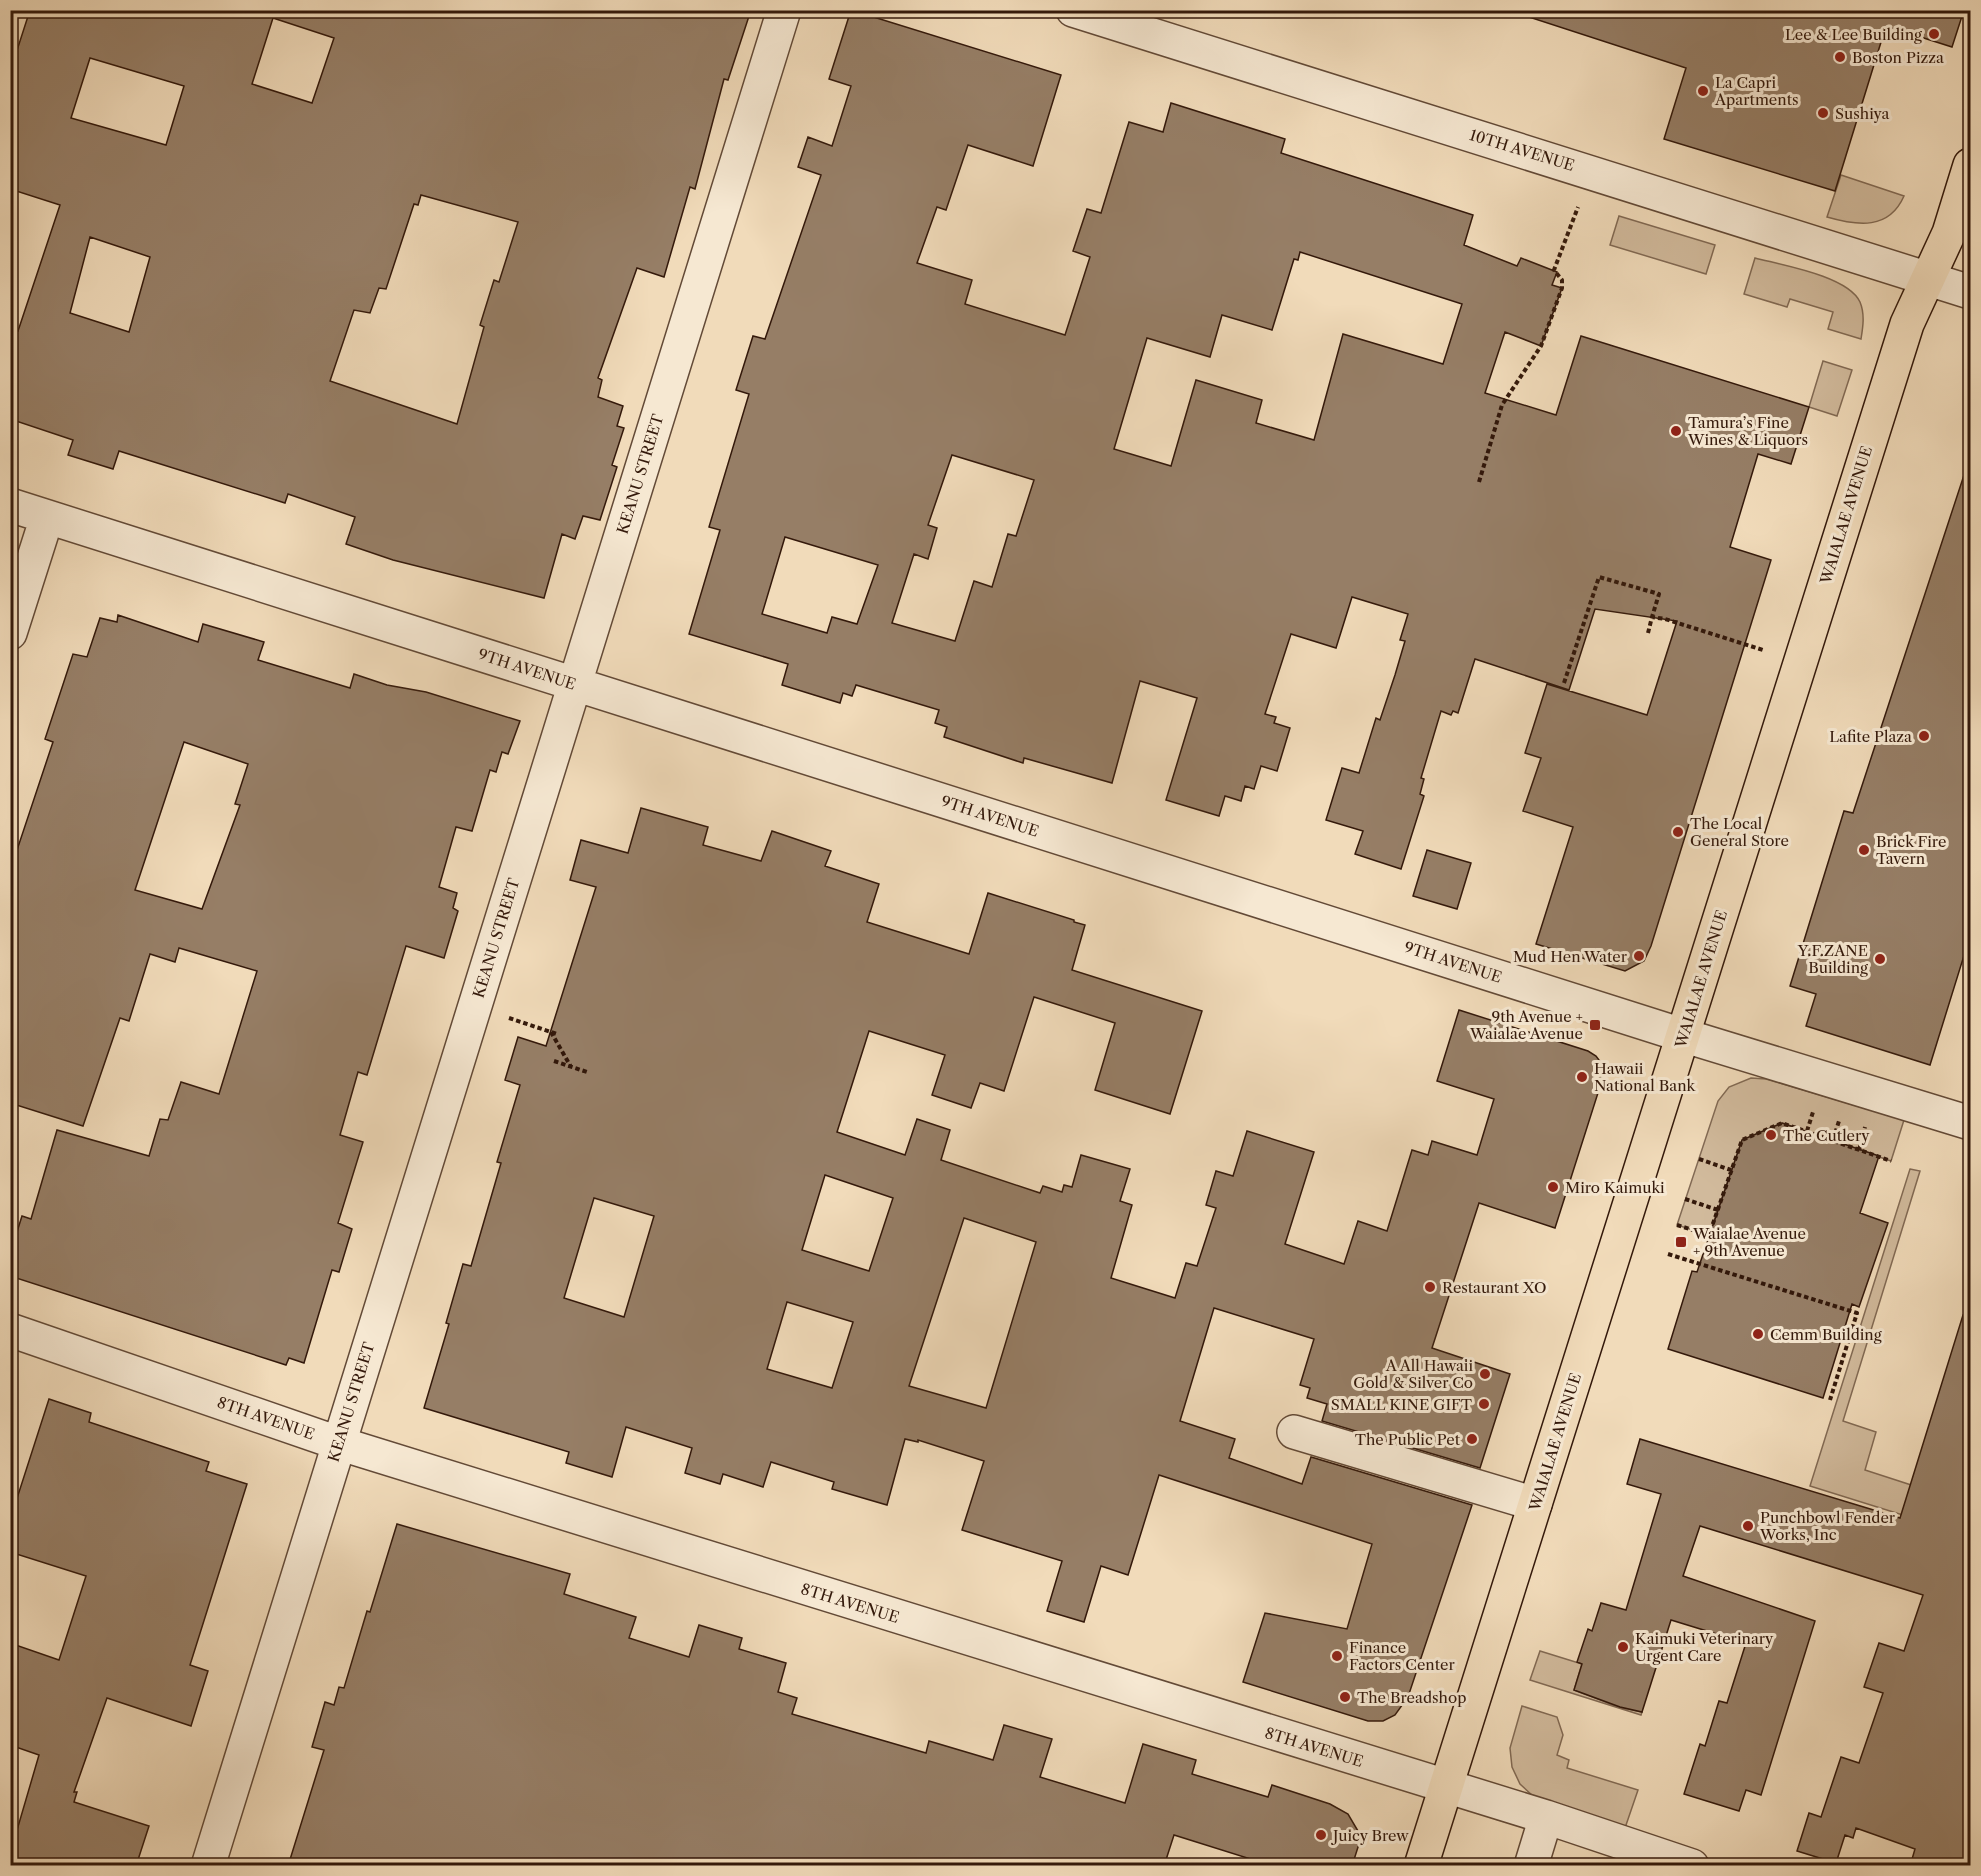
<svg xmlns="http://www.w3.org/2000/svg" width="1981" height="1876" font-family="'Libre Caslon Text',serif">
<rect width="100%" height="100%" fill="#f1dbba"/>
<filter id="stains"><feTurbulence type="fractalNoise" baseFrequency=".00333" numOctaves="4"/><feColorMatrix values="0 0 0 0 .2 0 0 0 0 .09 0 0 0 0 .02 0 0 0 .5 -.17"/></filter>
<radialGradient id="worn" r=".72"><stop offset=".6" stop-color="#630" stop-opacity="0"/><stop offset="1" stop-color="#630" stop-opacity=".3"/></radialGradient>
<path fill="#d1ba9c" stroke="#826a54" stroke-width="1.5" d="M 1841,175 L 1904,196 C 1889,230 1858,226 1827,217 Z
M 1619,216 L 1715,245 L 1706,274 L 1610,245 Z
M 1755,258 C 1782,265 1848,276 1860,302 C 1865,314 1863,327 1861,339 L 1828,329 L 1833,312 L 1790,299 L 1787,307 L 1744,294 Z
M 1823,361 L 1852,370 L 1837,416 L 1809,407 Z
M 1751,1078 L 1766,1079 L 1904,1120 L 1891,1161 L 1782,1123 L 1742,1140 L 1709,1235 L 1677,1225 L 1718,1101 L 1729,1087 Z
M 1910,1169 L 1920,1171 L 1843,1421 L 1876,1432 L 1865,1470 L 1945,1496 L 1970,1536 L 1810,1486 Z
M 1540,1651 L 1582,1664 L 1574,1690 L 1619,1707 L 1642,1712 L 1641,1715 L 1530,1680 Z
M 1522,1706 L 1557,1717 L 1563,1735 L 1557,1755 L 1569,1760 L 1567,1768 L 1638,1790 L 1625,1828 L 1534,1797 L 1520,1784 L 1512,1767 L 1510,1748 Z"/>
<path fill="#967e66" stroke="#34190b" stroke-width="1.5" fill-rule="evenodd" d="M 30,10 L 751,10 L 728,80 L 724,79 L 695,189 L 690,187 L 664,277 L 637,268 L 598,378 L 602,380 L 598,397 L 623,406 L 617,426 L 624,428 L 612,465 L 617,467 L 600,520 L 583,516 L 575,539 L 562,534 L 544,598 L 393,560 L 346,544 L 355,517 L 288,494 L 285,503 L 119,451 L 113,469 L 68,455 L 73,440 L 10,419 L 10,328 L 18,331 L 60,205 L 10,189 L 10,72 ZM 273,18 L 334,38 L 312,103 L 252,84 ZM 90,58 L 184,86 L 166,145 L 71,118 ZM 421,195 L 518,222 L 499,282 L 494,280 L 480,325 L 484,327 L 457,424 L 330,381 L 354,310 L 370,313 L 379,288 L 386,289 L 414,204 L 418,205 ZM 90,237 L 150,257 L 129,332 L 70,313 Z
M 851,10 L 1061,75 L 1033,166 L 968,145 L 946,210 L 937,207 L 917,263 L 972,280 L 965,304 L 1065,335 L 1090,257 L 1073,251 L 1087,209 L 1101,213 L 1129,122 L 1163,132 L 1171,103 L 1285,139 L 1281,153 L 1473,215 L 1464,245 L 1517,266 L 1521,258 L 1557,272 L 1552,285 L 1562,288 L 1541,346 L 1505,332 L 1485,393 L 1556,415 L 1581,336 L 1809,407 L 1791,464 L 1758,454 L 1730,547 L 1771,560 L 1651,946 L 1644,961 L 1625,971 L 1536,944 L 1573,827 L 1523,811 L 1541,758 L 1525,753 L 1547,684 L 1647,715 L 1677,621 L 1595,609 L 1569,690 L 1475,659 L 1458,713 L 1453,711 L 1451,715 L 1441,711 L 1421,778 L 1424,779 L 1420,794 L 1424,796 L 1401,869 L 1355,854 L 1363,831 L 1326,820 L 1342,768 L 1359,773 L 1376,718 L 1380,720 L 1395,675 L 1405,641 L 1400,640 L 1408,614 L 1352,597 L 1336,648 L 1291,634 L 1265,714 L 1276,717 L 1274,723 L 1290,728 L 1277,771 L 1261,766 L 1254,789 L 1245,786 L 1241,801 L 1225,796 L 1219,816 L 1166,800 L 1197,698 L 1140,681 L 1112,783 L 1024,758 L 1023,763 L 944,737 L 947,727 L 935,723 L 939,710 L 856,685 L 852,696 L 843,693 L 840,703 L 782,685 L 788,664 L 689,634 L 720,530 L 709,527 L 749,394 L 736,390 L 753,336 L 765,339 L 821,175 L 798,167 L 808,137 L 832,146 L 851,86 L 829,79 ZM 1300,252 L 1462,304 L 1443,364 L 1343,334 L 1314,440 L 1256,423 L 1262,400 L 1196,380 L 1171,466 L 1114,449 L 1147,338 L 1210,357 L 1222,315 L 1272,330 L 1294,259 L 1298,260 ZM 952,455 L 1034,480 L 1016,536 L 1008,534 L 992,587 L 974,581 L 955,641 L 892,623 L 914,554 L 928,559 L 937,528 L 928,525 ZM 785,537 L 878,565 L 857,624 L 832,617 L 827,633 L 762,614 Z
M 1530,10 L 1964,10 L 1952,47 L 1886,26 L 1835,191 L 1664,139 L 1686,68 L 1529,17 Z
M 1964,475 L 1971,476 L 1971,933 L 1930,1065 L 1806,1026 L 1816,994 L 1790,986 L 1844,811 L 1853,813 Z
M 118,615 L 198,642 L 203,624 L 264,642 L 258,660 L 350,688 L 354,674 L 387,685 L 426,692 L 520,721 L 508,754 L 502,752 L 496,772 L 490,770 L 472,831 L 456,827 L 439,887 L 457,893 L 453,908 L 458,911 L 444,958 L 406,946 L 367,1075 L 358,1072 L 340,1135 L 363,1142 L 338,1223 L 352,1229 L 339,1272 L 332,1270 L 304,1363 L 289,1358 L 286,1365 L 10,1276 L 10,1254 L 22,1216 L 31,1219 L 57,1130 L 149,1156 L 160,1119 L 168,1120 L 181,1082 L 219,1094 L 257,971 L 179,948 L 175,962 L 150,954 L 129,1021 L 120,1018 L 83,1126 L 10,1103 L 10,871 L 53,742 L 45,739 L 73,654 L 87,657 L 100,618 L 117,622 ZM 184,742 L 248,764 L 235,804 L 240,805 L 202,909 L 135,890 Z
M 641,808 L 708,827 L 703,845 L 761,861 L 772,831 L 831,851 L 825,866 L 879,884 L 867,922 L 969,954 L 988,893 L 1074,920 L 1074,922 L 1085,925 L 1072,970 L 1202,1011 L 1170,1114 L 1095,1090 L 1115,1023 L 1034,997 L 1004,1091 L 980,1083 L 971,1108 L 932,1095 L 945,1055 L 869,1031 L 837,1132 L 905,1155 L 917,1119 L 950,1130 L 941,1160 L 1040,1193 L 1043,1186 L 1062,1192 L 1064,1185 L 1072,1187 L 1081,1155 L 1130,1169 L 1120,1201 L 1132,1205 L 1111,1278 L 1175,1298 L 1186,1263 L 1197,1266 L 1216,1208 L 1206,1205 L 1216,1171 L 1233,1176 L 1247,1131 L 1314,1152 L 1285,1244 L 1344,1264 L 1358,1221 L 1387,1231 L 1412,1150 L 1428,1155 L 1432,1141 L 1477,1155 L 1494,1099 L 1437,1081 L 1459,1010 L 1588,1051 L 1596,1056 L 1602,1064 L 1604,1074 L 1555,1228 L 1479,1203 L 1432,1348 L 1510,1374 L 1480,1468 L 1322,1421 L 1327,1404 L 1307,1398 L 1310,1388 L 1300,1385 L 1314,1339 L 1214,1308 L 1180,1421 L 1235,1439 L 1229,1458 L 1302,1484 L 1311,1457 L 1472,1505 L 1408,1697 L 1395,1715 L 1383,1721 L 1368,1721 L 1243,1682 L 1265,1613 L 1347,1629 L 1372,1544 L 1159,1475 L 1128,1575 L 1101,1566 L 1084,1622 L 1047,1611 L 1062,1561 L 962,1530 L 984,1461 L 918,1440 L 918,1442 L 905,1439 L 887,1505 L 832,1489 L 834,1482 L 771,1462 L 763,1487 L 723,1474 L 720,1484 L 685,1473 L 692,1448 L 626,1427 L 612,1477 L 566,1463 L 569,1452 L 424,1408 L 449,1324 L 446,1323 L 463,1264 L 471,1266 L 501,1163 L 497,1162 L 520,1085 L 505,1080 L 518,1037 L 546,1046 L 596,887 L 570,880 L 581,840 L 628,853 ZM 825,1175 L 893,1198 L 869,1271 L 802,1250 ZM 594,1198 L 654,1216 L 624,1317 L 564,1298 ZM 964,1218 L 1036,1242 L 986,1408 L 909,1386 ZM 787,1302 L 853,1322 L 832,1388 L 767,1369 Z
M 1427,850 L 1471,863 L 1457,909 L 1413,896 Z
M 1782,1123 L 1879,1156 L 1860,1213 L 1888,1223 L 1859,1307 L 1852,1304 L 1823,1398 L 1668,1349 L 1692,1271 L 1697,1272 L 1742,1140 Z
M 1963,1315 L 1971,1316 L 1971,1866 L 1910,1866 L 1915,1849 L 1856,1828 L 1853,1838 L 1845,1835 L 1836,1863 L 1797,1851 L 1809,1813 L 1821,1817 L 1841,1757 L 1859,1763 L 1883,1693 L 1864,1687 L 1879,1643 L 1904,1651 L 1923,1595 L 1700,1526 L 1683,1576 L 1815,1621 L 1761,1795 L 1746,1790 L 1739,1811 L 1684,1794 L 1700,1744 L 1705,1746 L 1719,1701 L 1727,1703 L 1746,1643 L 1671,1620 L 1642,1712 L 1620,1707 L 1574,1690 L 1582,1664 L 1577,1662 L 1588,1629 L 1592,1631 L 1601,1603 L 1626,1610 L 1661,1494 L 1627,1484 L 1640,1439 L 1900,1518 Z
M 49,1399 L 91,1413 L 89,1422 L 209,1462 L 206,1471 L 247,1484 L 190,1665 L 208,1671 L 191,1726 L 107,1698 L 74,1792 L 77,1792 L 74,1802 L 149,1826 L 136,1866 L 10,1866 L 10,1854 L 39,1755 L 10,1745 L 10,1643 L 59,1660 L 86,1576 L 10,1552 L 10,1520 Z
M 397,1524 L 570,1574 L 564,1594 L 636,1617 L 629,1638 L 689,1657 L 699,1625 L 742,1638 L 739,1649 L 786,1663 L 778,1692 L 797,1698 L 792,1714 L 926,1753 L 929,1741 L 993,1760 L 1004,1725 L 1052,1739 L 1040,1777 L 1125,1803 L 1143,1744 L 1196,1760 L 1192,1774 L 1268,1797 L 1272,1785 L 1330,1804 L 1348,1814 L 1358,1831 L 1359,1844 L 1352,1866 L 1273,1866 L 1174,1835 L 1164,1866 L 288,1866 L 324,1750 L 312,1747 L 325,1702 L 334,1705 L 339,1687 L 344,1688 L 367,1611 L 370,1612 Z"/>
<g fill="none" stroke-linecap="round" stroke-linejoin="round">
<g stroke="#634a37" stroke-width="36">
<path id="minor" d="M 1073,10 L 1970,292
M 10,505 L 1682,1035 L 1970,1123
M 10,633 L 47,517
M 10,1330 L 338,1443 L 1546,1817 L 1692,1866
M 1294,1432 L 1535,1504
M 208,1866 L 784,10
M 1531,1866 L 1546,1817"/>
</g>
<g stroke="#34190b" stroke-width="36">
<path id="major" d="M 1421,1866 L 1907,324 L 1949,233 L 1970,165"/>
</g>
<path stroke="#34190b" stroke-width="4" stroke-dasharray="4.5 3" stroke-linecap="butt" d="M 1479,482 L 1502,405 L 1541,346 L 1562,288 L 1562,280 L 1554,270 L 1578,207
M 1648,633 L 1652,617 L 1665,619 L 1763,650
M 1564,683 L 1599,577 L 1659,594 L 1652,617
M 509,1018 L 557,1034
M 551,1032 L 571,1067
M 554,1061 L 587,1072
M 1807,1131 L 1813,1112
M 1833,1140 L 1839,1121
M 1859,1150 L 1865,1127
M 1699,1159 L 1731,1170
M 1685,1199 L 1718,1210
M 1677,1225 L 1709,1235 L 1742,1140 L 1782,1123 L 1891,1161
M 1668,1254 L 1857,1313 L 1830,1400"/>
<use href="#minor" stroke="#f6e8d2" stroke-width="33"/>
<use href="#major" stroke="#f1dbba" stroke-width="33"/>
</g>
<g fill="#8f2418" stroke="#f6e8d2" stroke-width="2">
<circle cx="1934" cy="34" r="6"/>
<circle cx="1840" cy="57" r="6"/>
<circle cx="1703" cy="91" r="6"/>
<circle cx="1823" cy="113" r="6"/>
<circle cx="1676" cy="431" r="6"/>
<circle cx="1924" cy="736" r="6"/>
<circle cx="1678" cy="832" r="6"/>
<circle cx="1864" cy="850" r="6"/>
<circle cx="1639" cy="956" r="6"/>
<circle cx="1880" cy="959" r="6"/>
<rect x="1589" y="1019" width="12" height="12" rx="3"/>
<circle cx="1582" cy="1077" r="6"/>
<circle cx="1771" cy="1135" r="6"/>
<circle cx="1553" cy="1187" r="6"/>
<rect x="1675" y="1236" width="12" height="12" rx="3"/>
<circle cx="1430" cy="1287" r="6"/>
<circle cx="1758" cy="1334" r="6"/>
<circle cx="1485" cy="1374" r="6"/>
<circle cx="1484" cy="1404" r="6"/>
<circle cx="1472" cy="1439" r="6"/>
<circle cx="1748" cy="1526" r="6"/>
<circle cx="1623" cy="1647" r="6"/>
<circle cx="1337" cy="1656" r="6"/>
<circle cx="1345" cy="1697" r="6"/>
<circle cx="1321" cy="1835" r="6"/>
</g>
<g text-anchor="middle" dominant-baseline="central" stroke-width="6" stroke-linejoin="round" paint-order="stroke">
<g font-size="15" fill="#34190b" stroke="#f6e8d2" text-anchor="start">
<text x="1922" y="34" text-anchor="end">Lee &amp; Lee Building</text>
<text x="1852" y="57">Boston Pizza</text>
<text x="1715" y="82">La Capri<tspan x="1715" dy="17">Apartments</tspan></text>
<text x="1835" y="113">Sushiya</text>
<text x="1688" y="422">Tamura’s Fine<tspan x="1688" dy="17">Wines &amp; Liquors</tspan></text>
<text x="1912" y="736" text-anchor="end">Lafite Plaza</text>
<text x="1690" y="823">The Local<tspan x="1690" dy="17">General Store</tspan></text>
<text x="1876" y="841">Brick Fire<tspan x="1876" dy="17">Tavern</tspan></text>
<text x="1868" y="950" text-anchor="end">Y.F.ZANE<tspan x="1868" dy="17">Building</tspan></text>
<text x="1627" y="956" text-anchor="end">Mud Hen Water</text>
<text x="1583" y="1016" text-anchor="end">9th Avenue +<tspan x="1583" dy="17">Waialae Avenue</tspan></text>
<text x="1594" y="1068">Hawaii<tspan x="1594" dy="17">National Bank</tspan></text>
<text x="1783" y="1135">The Cutlery</text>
<text x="1565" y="1187">Miro Kaimuki</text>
<text x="1693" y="1233">Waialae Avenue<tspan x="1693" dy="17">+ 9th Avenue</tspan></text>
<text x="1442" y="1287">Restaurant XO</text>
<text x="1770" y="1334">Cemm Building</text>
<text x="1473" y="1365" text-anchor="end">A All Hawaii<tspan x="1473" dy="17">Gold &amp; Silver Co</tspan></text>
<text x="1472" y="1404" text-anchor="end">SMALL KINE GIFT</text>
<text x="1460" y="1439" text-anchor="end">The Public Pet</text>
<text x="1760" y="1517">Punchbowl Fender<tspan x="1760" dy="17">Works, Inc</tspan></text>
<text x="1635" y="1638">Kaimuki Veterinary<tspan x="1635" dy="17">Urgent Care</tspan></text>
<text x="1349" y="1647">Finance<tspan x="1349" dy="17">Factors Center</tspan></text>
<text x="1357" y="1697">The Breadshop</text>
<text x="1333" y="1835">Juicy Brew</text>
</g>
<g font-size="15" fill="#34190b" stroke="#f6e8d2">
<text transform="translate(1522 150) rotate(17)">10TH AVENUE</text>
<text transform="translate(640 474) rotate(-73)">KEANU STREET</text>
<text transform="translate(1846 515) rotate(-73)">WAIALAE AVENUE</text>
<text transform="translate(527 669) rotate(18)">9TH AVENUE</text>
<text transform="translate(990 816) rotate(18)">9TH AVENUE</text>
<text transform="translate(496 938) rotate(-73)">KEANU STREET</text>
<text transform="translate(1453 962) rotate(18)">9TH AVENUE</text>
<text transform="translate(1701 979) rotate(-73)">WAIALAE AVENUE</text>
<text transform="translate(351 1402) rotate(-73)">KEANU STREET</text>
<text transform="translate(266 1418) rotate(19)">8TH AVENUE</text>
<text transform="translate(1555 1442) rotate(-73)">WAIALAE AVENUE</text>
<text transform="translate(850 1603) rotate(17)">8TH AVENUE</text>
<text transform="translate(1314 1747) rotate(17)">8TH AVENUE</text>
</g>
</g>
<rect width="1981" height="1876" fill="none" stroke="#f1dbba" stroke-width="36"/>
<rect x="12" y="12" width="1957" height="1852" fill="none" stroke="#34190b" stroke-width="3"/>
<rect x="18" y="18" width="1945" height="1840" fill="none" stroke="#34190b" stroke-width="1.5"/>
<rect width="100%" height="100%" filter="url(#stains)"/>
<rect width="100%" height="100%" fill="url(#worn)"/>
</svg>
